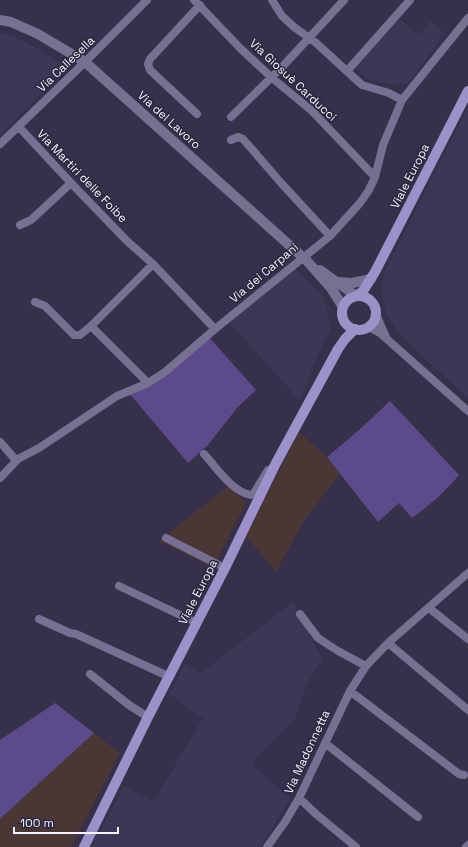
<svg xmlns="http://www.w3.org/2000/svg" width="468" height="847" font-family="'Space Grotesk',sans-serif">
<rect width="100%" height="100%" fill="#36304a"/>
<path fill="#4b3636" d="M 299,432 L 327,457 L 340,473 L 302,524 L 276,572 L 246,536 Z
M 228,486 L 246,503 L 213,568 L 159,541 Z
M 94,733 L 120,753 L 71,847 L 0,847 L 0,819 Z"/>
<path fill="#3d3657" d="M 398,17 L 419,35 L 430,21 L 445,33 L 405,88 L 407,83 L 387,84 L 369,80 L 354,66 Z
M 0,32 L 26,42 L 68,67 L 0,135 Z
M 468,107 L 468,398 L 409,344 L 396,329 L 388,316 L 383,301 L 383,275 Z
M 290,264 L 321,293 L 327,307 L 330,322 L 330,330 L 311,369 L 307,385 L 299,401 L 288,387 L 228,321 Z
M 293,602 L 322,659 L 307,684 L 295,719 L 262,751 L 252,764 L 290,799 L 263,843 L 259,847 L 91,847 L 124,786 L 154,801 L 203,718 L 169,694 L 185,664 L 201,673 Z"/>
<path fill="#5a4b8a" d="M 209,337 L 256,390 L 237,408 L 208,445 L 188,463 L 129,393 Z
M 390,401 L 459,475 C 445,492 430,505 412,518 L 399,503 L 378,522 L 327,457 L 359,430 Z
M 55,703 L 94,733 L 0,819 L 0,740 Z"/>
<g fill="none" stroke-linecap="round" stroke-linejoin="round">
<path stroke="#777093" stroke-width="8" d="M 194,0 L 240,48 L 271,77 L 312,111 L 375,177
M 272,0 L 282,16 L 294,27 L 315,42 L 362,85 L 389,93 L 402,100
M 347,71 L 410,0
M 197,114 L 150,70 L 148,64 L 150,59 L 200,5
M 231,117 L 283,66 L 344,0
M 19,127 L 71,183 L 127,241 L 153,264 L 215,329
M 231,140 L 238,137 L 243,139 L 282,184 L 330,236
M 0,144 L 85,62 L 147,0
M 20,225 L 31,220 L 71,183
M 35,302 L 45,306 L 74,335 L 80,335 L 91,326 L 153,264
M 376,314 L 386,337
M 91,326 L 148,383
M 369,327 L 380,333 L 468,411
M 0,442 L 14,458 L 18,459 L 39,448 L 117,396 L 148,383 L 165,372 L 215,329 L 330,236 L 360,203 L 369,190 L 375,177 L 383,145 L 402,100 L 468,18
M 204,454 C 217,468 232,492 251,495 L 254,493 L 268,470
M 0,478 L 18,459
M 166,538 L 225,568
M 119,586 L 197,623
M 429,608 L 468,639
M 300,614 L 318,638 L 338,651 L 366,666
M 39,619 L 70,633 L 76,634 L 170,677
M 388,643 L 468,710
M 90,674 L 129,705 L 148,717
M 350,691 L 459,774 L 464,775
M 325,743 L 418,817
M 299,798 L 316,814 L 356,847
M 267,847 L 285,822 L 299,798 L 350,691 L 366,666 L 388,643 L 468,573
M 466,847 L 468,845"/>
<path stroke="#777093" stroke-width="10" d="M 0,20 L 11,22 L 38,34 L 85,62 L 307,261 L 331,288 L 343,307
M 320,270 L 356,296
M 338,282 L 352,283 L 371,279"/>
<path stroke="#9c91c9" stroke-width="10" d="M 356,296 L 363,291 L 375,272 L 468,91
M342 313a17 17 0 1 1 34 0a17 17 0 1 1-34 0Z
M 84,847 L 148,717 L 225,568 L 276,463 L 338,349 L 345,339 L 355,329"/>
</g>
<g text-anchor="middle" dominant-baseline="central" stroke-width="3" stroke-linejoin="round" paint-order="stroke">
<g font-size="12" fill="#f4f2fc" stroke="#2c2640">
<text transform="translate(66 64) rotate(-44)">Via Callesella</text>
<text transform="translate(293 80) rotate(43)">Via Giosuè Carducci</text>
<text transform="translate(169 120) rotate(42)">Via del Lavoro</text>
<text transform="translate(82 176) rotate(46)">Via Martiri delle Foibe</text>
<text transform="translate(410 176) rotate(-63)">Viale Europa</text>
<text transform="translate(264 273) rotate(-40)">Via dei Carpani</text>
<text transform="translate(198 592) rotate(-63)">Viale Europa</text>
<text transform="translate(307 752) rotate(-65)">Via Madonnetta</text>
</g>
</g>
<path d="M14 827v6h104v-6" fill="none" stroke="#f4f2fc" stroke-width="2"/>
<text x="20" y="827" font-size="12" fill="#f4f2fc" stroke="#2c2640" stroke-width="3" paint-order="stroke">100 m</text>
</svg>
